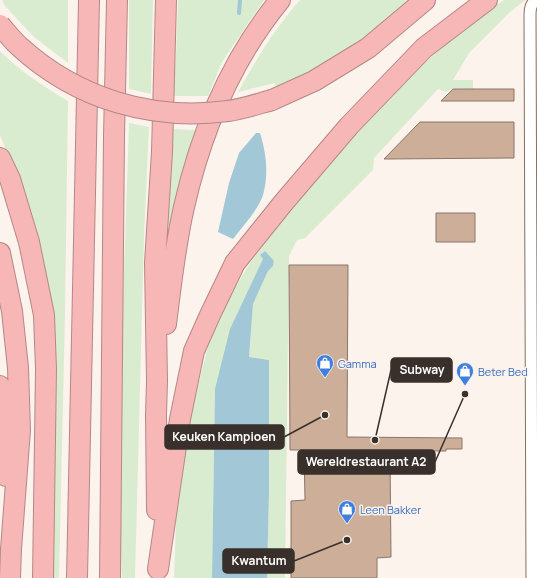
<svg xmlns="http://www.w3.org/2000/svg" width="537" height="578" font-family="Manrope,sans-serif">
<rect width="100%" height="100%" fill="#fcf3ed"/>
<path fill="#d9eccf" d="M 2,0 L 68,0 L 68,63 L 34,37 L 5,6 Z
M 129,0 L 153,0 L 151,94 L 129,89 Z
M 178,0 L 264,0 L 222,62 L 208,96 L 173,96 L 176,56 Z
M 300,0 L 410,0 C 385,20 362,42 334,59 C 316,70 296,79 276,87 L 275,83 L 238,92 C 256,60 275,28 300,0 Z
M 504,0 L 525,0 L 509,13 L 469,53 L 453,80 L 473,80 L 473,89 L 454,88 L 446,92 L 438,89 L 374,158 L 373,170 L 305,238 L 297,240 L 289,256 L 285,578 L 267,578 L 269,492 L 269,360 L 249,357 L 253,304 L 268,271 L 273,266 L 274,262 L 265,251 L 260,255 L 263,259 L 215,389 L 212,578 L 174,578 L 178,467 L 208,346 L 233,291 L 254,257 L 296,203 L 376,112 L 421,66 L 451,40 L 486,12 Z
M 0,51 C 20,71 44,87 68,101 L 65,315 L 59,578 L 49,578 L 51,318 L 11,162 L 0,135 Z
M 129,123 L 149,127 L 144,237 L 135,578 L 122,578 L 118,454 Z
M 172,129 L 196,130 C 184,161 177,193 171,225 L 168,225 Z"/>
<path fill="#a2c7d7" d="M 256,133 L 260,133 C 266,152 269,174 263,195 C 258,210 243,226 233,239 L 218,232 L 229,183 L 239,153 Z
M 265,251 L 274,261 L 273,266 L 268,271 L 253,304 L 249,357 L 269,360 L 269,492 L 267,578 L 212,578 L 215,389 L 230,329 L 263,259 L 260,255 Z"/>
<g fill="none" stroke-linecap="round" stroke-linejoin="round">
<path stroke="#a2c7d7" stroke-width="4" d="M 239,13 L 240,0"/>
</g>
<path fill="#cdae99" stroke="#897669" d="M 453,89 L 514,89 L 514,101 L 441,101 Z
M 420,122 L 514,122 L 514,158 L 384,159 Z
M 436,213 L 475,213 L 475,242 L 436,242 Z
M 289,265 L 348,265 L 347,437 L 462,438 L 462,449 L 446,449 L 446,451 L 425,451 L 425,456 L 390,456 L 391,557 L 377,558 L 377,578 L 291,578 L 291,501 L 305,500 L 304,450 L 290,450 Z"/>
<g fill="none" stroke-linecap="round" stroke-linejoin="round">
<g stroke="#826f62" stroke-width="13">
<path id="minor" d="M 532,578 L 530,15 C 530,8 531,4 536,0"/>
</g>
<g stroke="#b48886" stroke-width="22">
<path id="motorway" d="M 272,100 L 314,81 L 368,48 L 425,0
M 0,158 L 10,179 L 29,242 L 44,315 L 46,369 L 43,578
M 0,253 L 12,311 L 18,368 L 20,430 L 11,549 L 10,578
M 166,324 C 171,285 175,246 184,207 C 201,132 231,60 280,0
M 0,386 L 6,476
M 157,510 L 156,415 L 157,381 L 155,263 L 162,152 L 166,0
M 158,569 L 180,419 L 194,351 L 210,315 L 235,263 L 284,202 L 349,126 L 424,48 L 487,0
M 77,578 L 89,0
M 110,578 L 114,136 L 117,0"/>
</g>
<use href="#minor" stroke="#fff" stroke-width="11"/>
<use href="#motorway" stroke="#f7b7b7" stroke-width="20"/>
<g stroke="#b48886" stroke-width="22" stroke-linecap="butt">
<path id="motorway-bridge" d="M 0,25 C 7,33 13,41 20,47 C 77,99 152,121 228,111 C 243,109 257,104 272,100"/>
</g>
<use href="#motorway-bridge" stroke="#f7b7b7" stroke-width="20"/>
</g>
<defs>
<g id="shop-pin" transform="scale(0.9)"><path d="M0 17L-7.5 6A9.5 9.5 0 1 1 7.5 6Z" fill="#3f7fe0" stroke="#fcf3ed"/><path d="M-5-2.5h2.3a2.7 3.5 0 0 1 5.4 0H5L5.5 6h-11ZM-1.5-2.5h3a1.5 2.3 0 0 0-3 0Z" fill="#fff"/></g>
</defs>
<g fill-rule="evenodd">
<use href="#shop-pin" x="325" y="363"/>
<use href="#shop-pin" x="465" y="371"/>
<use href="#shop-pin" x="347" y="509"/>
</g>
<g text-anchor="middle" dominant-baseline="central" stroke-width="3" stroke-linejoin="round" paint-order="stroke">
<g font-size="11" fill="#366cbe" stroke="#fcf3ed" text-anchor="start">
<text x="338" y="363">Gamma</text>
<text x="478" y="371">Beter Bed</text>
<text x="360" y="509">Leen Bakker</text>
</g>
</g>
<path fill="none" stroke="#39302b" stroke-width="1.5" d="M375 440L391 370M325 415L284 437M465 394L435 462M347 540L294 561"/>
<g fill="#39302b" stroke="#fcf3ed" stroke-width="1.5">
<circle cx="375" cy="440" r="4"/>
<circle cx="325" cy="415" r="4"/>
<circle cx="465" cy="394" r="4"/>
<circle cx="347" cy="540" r="4"/>
</g>
<g fill="#39302b" stroke="#39302b" stroke-width="1.5">
<rect x="391" y="358" width="61" height="24" rx="4"/>
<rect x="165" y="425" width="119" height="24" rx="4"/>
<rect x="298" y="450" width="137" height="24" rx="4"/>
<rect x="223" y="549" width="71" height="24" rx="4"/>
</g>
<g font-size="12" text-anchor="middle" font-weight="bold" fill="#fff">
<text x="422" y="374">Subway</text>
<text x="224" y="441">Keuken Kampioen</text>
<text x="366" y="466">Wereldrestaurant A2</text>
<text x="259" y="565">Kwantum</text>
</g>
</svg>
